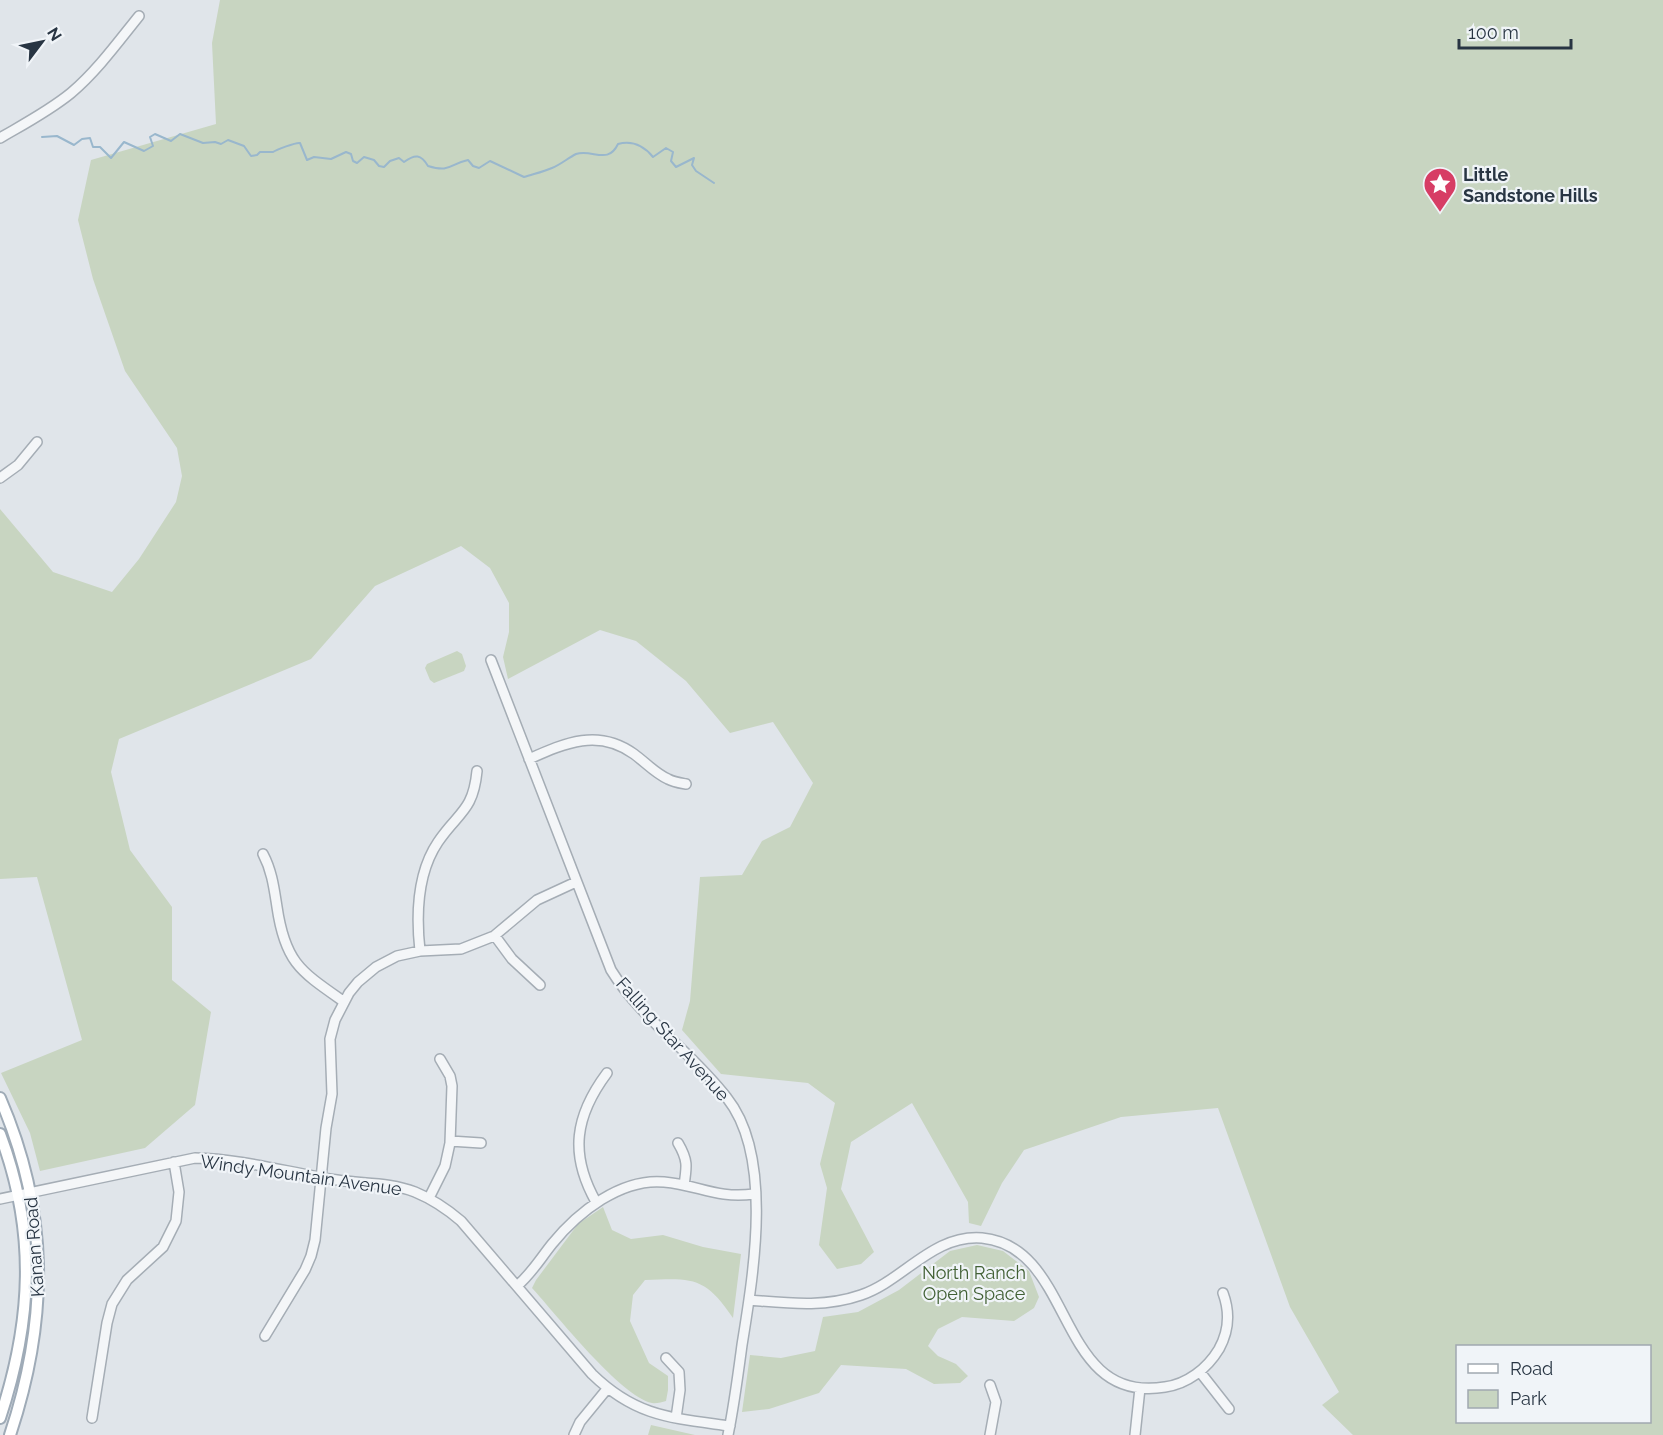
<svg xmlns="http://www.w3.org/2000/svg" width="1663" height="1435" font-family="Raleway,sans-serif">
<rect width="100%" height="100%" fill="#e0e5ea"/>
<path fill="#c8d5c1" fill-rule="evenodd" d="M 220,0 L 1663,0 L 1663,1435 L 1353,1435 L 1322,1405 L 1339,1392 L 1290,1307 L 1218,1108 L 1121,1117 L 1024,1150 L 1002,1183 L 981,1226 L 969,1223 L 968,1202 L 912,1103 L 851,1142 L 841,1189 L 874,1252 L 861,1264 L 837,1269 L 819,1245 L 827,1188 L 820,1164 L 835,1103 L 808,1083 L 721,1074 L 682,1030 L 690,1001 L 700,877 L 742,875 L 762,841 L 790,827 L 813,783 L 773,722 L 730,733 L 686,681 L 636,641 L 600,630 L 508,679 L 503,657 L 509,632 L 509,603 L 490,568 L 461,546 L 375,586 L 311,659 L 119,739 L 111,772 L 130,850 L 172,907 L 172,980 L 211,1012 L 195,1105 L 145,1148 L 40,1171 L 30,1133 L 1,1073 L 82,1040 L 37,877 L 0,879 L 0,509 L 53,572 L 112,592 L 139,559 L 176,502 L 182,476 L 177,448 L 125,371 L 93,279 L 78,220 L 91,160 L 216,124 L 212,43 ZM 1458,1346 L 1650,1346 L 1650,1422 L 1458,1422 Z
M 457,651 L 462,654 L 466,666 L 464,671 L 434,683 L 430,680 L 425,668 L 427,664 Z
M 603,1207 L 612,1230 L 631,1239 L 663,1235 L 703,1247 L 741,1254 L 733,1318 C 705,1276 692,1278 645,1280 L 633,1295 L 630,1321 L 649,1363 L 668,1376 L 668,1390 L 666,1401 C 662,1402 656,1404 652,1403 C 621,1397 555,1313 532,1288 L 536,1280 L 578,1224 Z
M 977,1245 L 1003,1251 L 1029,1271 L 1039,1297 L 1034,1308 L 1014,1321 L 962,1317 L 938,1329 L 928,1346 L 938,1356 L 956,1364 L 968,1376 L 960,1383 L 934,1384 L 906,1369 L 841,1365 L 819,1393 L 769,1409 L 742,1412 L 750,1355 L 781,1358 L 815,1351 L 823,1317 L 858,1312 L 899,1290 L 950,1251 Z
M 651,1425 L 695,1435 L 648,1435 Z"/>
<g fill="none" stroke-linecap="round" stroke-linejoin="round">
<path stroke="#99b7cd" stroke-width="2" d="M 42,137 L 57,136 L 74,145 L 82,139 L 90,138 L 93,147 L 100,147 L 111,158 L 124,142 L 144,151 L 153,146 L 150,137 L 155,134 L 171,141 L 180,134 L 203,143 L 215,142 L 221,144 L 228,140 L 244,146 L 251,156 L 257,155 L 260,152 L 273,152 C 276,150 296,142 300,143 L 307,160 L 314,157 L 331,159 L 346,152 L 351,154 L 353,161 L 357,163 L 364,157 L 374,160 L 379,166 L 384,167 L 390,161 L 399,158 L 404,162 C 415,154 421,154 428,166 C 451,173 449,164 468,160 L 473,166 L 479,168 L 490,161 L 524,177 C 533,174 543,172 552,168 C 560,165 568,158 576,154 C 593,149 608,165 618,144 C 633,140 644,146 653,157 L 666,148 L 673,152 L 671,161 L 676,167 L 694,158 L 692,165 L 696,171 L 714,183"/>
<g stroke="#a5adb5" stroke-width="12">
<path id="minor" d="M 0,138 C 24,124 49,111 71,93 C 97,71 118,42 139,16
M 0,478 L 18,465 L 37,442
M 491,660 L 611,970 C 642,1020 692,1052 727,1098 C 774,1157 753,1276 742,1345 C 738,1375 734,1406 728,1435
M 529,759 C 565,743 598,728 634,754 C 645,762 656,774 668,779 C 673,782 680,783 686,784
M 263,854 C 272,871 274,888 277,907 C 285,962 300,971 343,1001
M 495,936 L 512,959 L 540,985
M 420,951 C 416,915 417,873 438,842 C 458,812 473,812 477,771
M 450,1141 L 481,1143
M 678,1143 C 688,1160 687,1166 684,1185
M 429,1198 L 445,1166 L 450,1143 L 452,1086 L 450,1076 L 440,1059
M 0,1199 L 195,1158 C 243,1159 290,1173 337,1180 C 363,1184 390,1182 415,1192 C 432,1199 447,1209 461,1221 L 592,1374 C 636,1417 672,1418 730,1426
M 596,1202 C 569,1154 575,1116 607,1073
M 517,1286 C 532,1273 540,1259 552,1244 C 578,1212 621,1178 664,1182 C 699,1185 716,1199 754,1194
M 749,1300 C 787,1303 824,1308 861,1295 C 903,1281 933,1234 982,1238 C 1076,1247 1055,1405 1165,1387 C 1187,1384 1207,1369 1219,1349 C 1229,1331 1230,1312 1223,1293
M 265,1336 L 305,1270 L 311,1256 L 315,1240 L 326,1128 L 332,1094 L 330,1039 L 335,1020 L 349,993 L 358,982 L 376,967 L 397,956 L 420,951 L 461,949 L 494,936 L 537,900 L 576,882
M 666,1358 L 679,1372 L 680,1390 L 676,1418
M 1200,1372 L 1229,1409
M 92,1418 L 107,1323 L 112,1304 L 127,1280 L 163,1247 L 176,1221 L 179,1192 L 174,1162
M 574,1435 L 580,1422 L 607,1389
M 990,1435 L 996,1402 L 990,1385
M 1135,1435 L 1140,1388"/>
</g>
<g stroke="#9fabb7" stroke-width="14">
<path id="major" d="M 0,1098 C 49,1211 49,1318 10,1435
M 0,1134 C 37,1232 32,1321 0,1418"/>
</g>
<use href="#minor" stroke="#f4f6f8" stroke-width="9"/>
<use href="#major" stroke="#fff" stroke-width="10"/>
</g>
<defs>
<g id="sight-pin" transform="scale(1.725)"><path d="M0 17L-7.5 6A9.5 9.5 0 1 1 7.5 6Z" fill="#d73d65" stroke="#f0f4f8"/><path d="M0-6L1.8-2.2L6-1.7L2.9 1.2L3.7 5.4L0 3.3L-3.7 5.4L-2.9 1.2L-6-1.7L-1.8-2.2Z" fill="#fff"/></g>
</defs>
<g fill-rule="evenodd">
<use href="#sight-pin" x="1440" y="184"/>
</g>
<g text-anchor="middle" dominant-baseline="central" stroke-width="4.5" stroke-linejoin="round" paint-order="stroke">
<g font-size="18" font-weight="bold" fill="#283543" stroke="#f0f4f8" text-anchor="start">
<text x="1463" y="174">Little<tspan x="1463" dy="21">Sandstone Hills</tspan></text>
</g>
<g font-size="18" fill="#283543" stroke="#f0f4f8">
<text transform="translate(673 1039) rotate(48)">Falling Star Avenue</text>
<text transform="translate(301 1175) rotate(8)">Windy Mountain Avenue</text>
<text transform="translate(34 1247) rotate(-94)">Kanan Road</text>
</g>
<g font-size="18" fill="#416034" stroke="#f0f4f8">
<text x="974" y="1272">North Ranch<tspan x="974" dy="21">Open Space</tspan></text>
</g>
</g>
<rect x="1456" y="1345" width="195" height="78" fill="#f0f4f8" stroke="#a0a8b0" stroke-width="1.5"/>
<rect x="1468" y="1364" width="30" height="9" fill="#ffffff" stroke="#a0a8b0" stroke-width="1.5"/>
<text x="1510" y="1375" font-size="18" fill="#283543">Road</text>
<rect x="1468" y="1390" width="30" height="18" fill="#c8d5c1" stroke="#a0a8b0" stroke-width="1.5"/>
<text x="1510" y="1405" font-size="18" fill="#283543">Park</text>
<g transform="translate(42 42) rotate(58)" stroke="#f0f4f8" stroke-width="4.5" paint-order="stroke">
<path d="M0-4.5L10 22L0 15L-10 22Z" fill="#283543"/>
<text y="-9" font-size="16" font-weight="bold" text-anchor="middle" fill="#283543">N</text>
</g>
<path d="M1459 39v9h112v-9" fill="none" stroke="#283543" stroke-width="3"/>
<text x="1468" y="39" font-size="18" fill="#283543" stroke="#f0f4f8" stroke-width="4.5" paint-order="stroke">100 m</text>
</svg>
